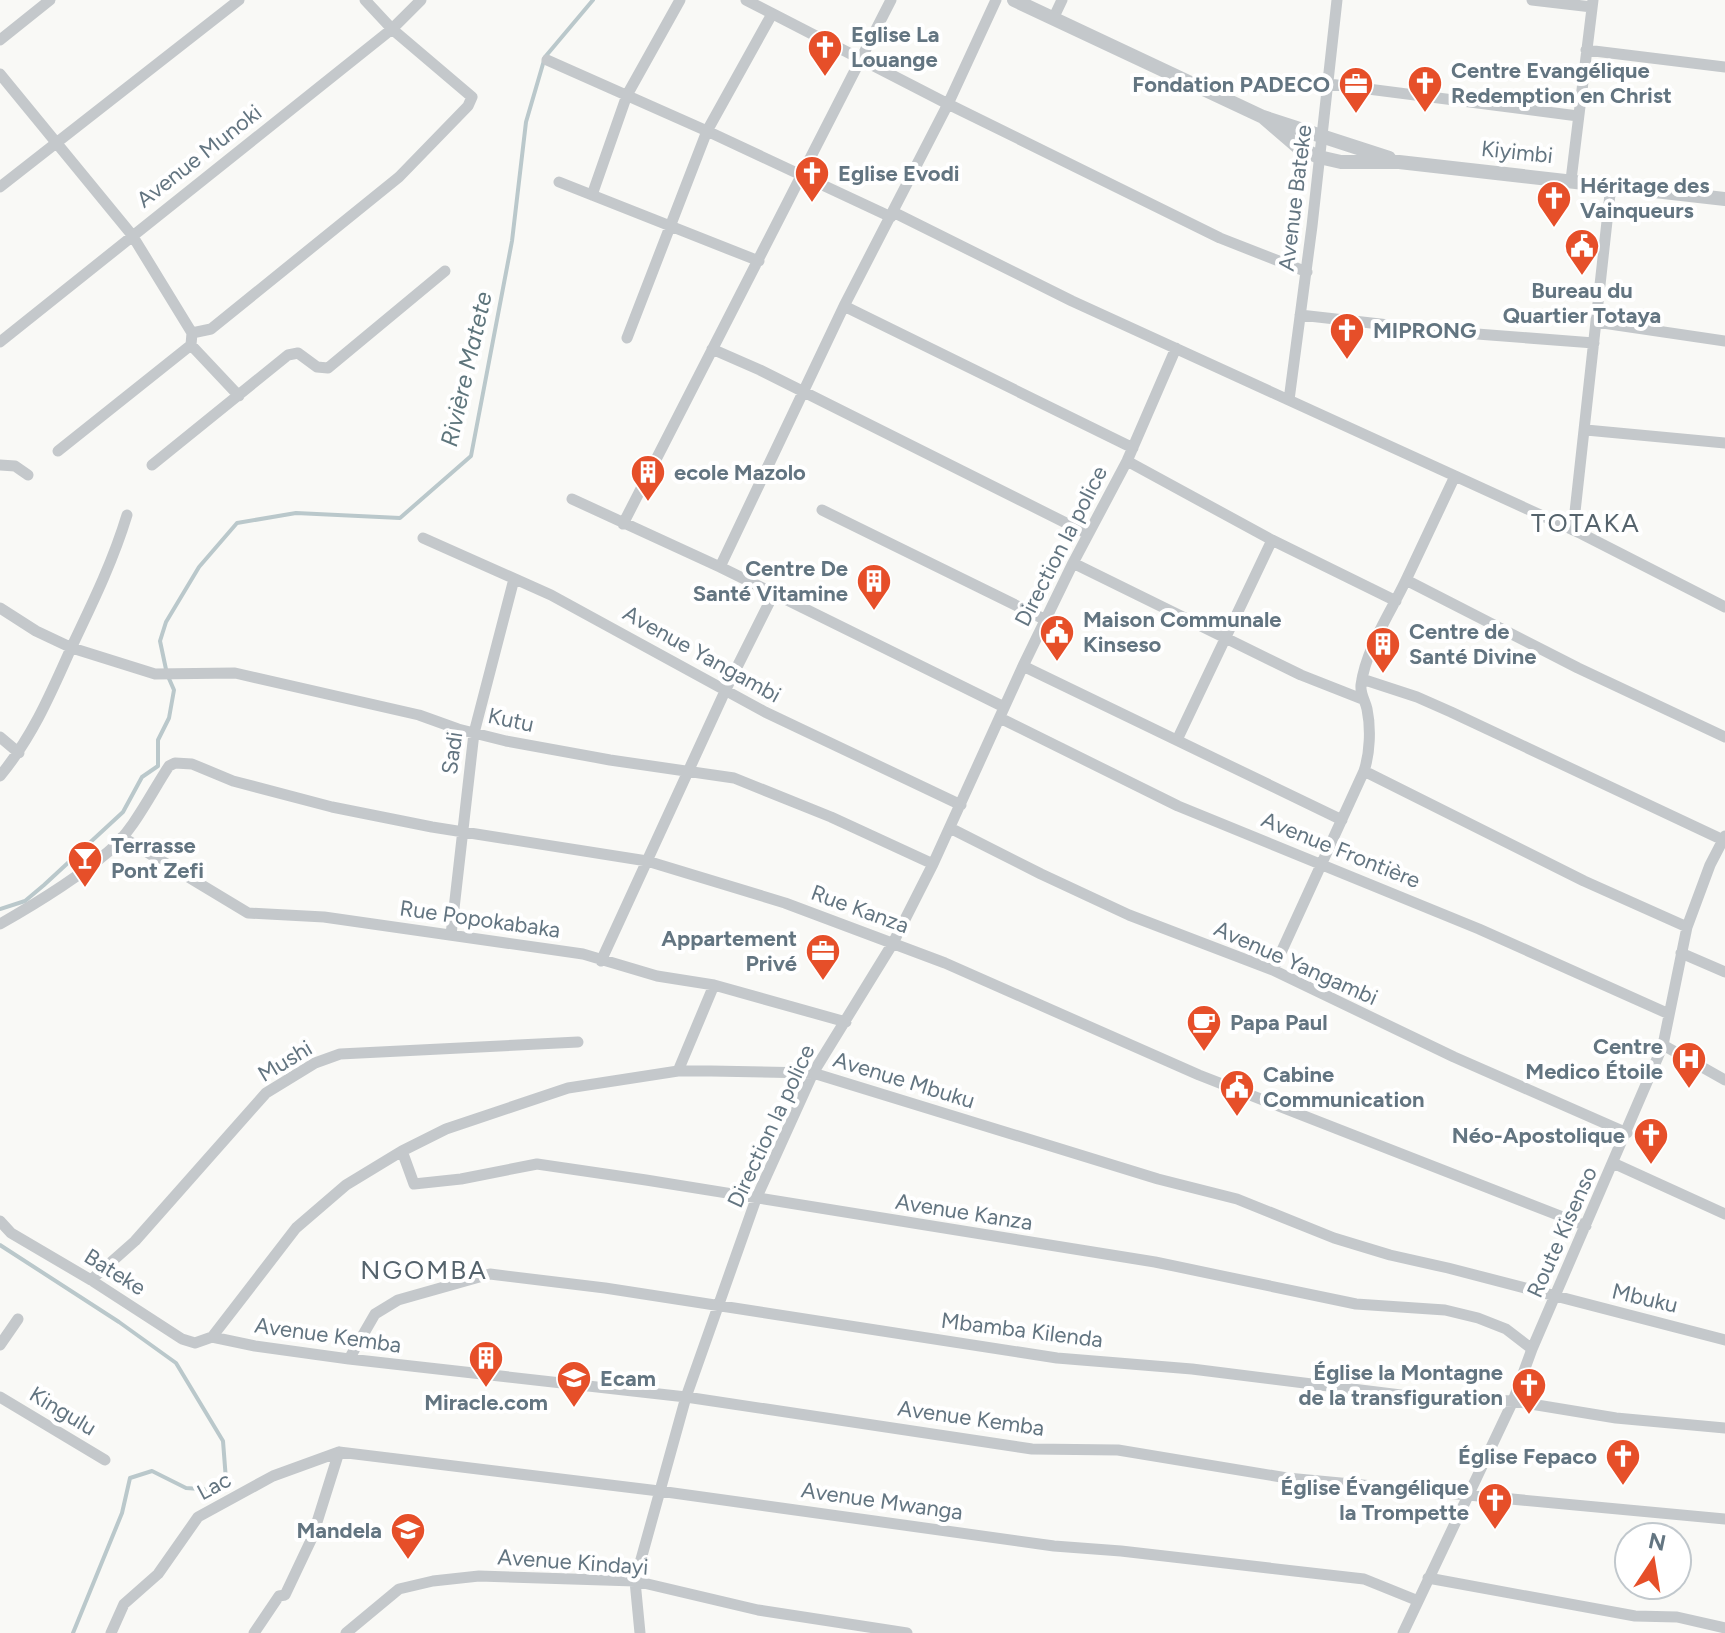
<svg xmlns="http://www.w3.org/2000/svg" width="1725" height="1633" font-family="Figtree,sans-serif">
<rect width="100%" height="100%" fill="#f9f9f6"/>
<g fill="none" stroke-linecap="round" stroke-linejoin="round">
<path stroke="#bac8cb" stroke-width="4" d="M 0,909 L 25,901 L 44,885 L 123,812 L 142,777 L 158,766 L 158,740 L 169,718 L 174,690 L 167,674 L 160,641 L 166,622 L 199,567 L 237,523 L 296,513 L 400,518 L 471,456 L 512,241 L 526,122 L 545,57 L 593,0
M 0,1245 L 119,1322 L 176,1363 L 223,1441 L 226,1480 L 214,1490 L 186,1488 L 152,1471 L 130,1478 L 122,1513 L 73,1633"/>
<path stroke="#c4c8cb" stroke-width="11" d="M 746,0 L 948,104 L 1220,238 L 1307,272
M 1532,0 L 1592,7
M 1053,19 L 1062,0
M 0,40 L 50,0
M 1586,50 L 1725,67
M 547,60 L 707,131 L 891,217
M 0,74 L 132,235 L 192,333
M 1329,84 L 1578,116
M 1571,180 L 1593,0
M 559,182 L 759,261
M 0,187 L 239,0
M 592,195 L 627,95 L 680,0
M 893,212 L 1072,301 L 1582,534 L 1725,607
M 844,306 L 1133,448
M 1300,315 L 1451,332 L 1594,343
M 1596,322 L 1725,341
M 627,338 L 707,131 L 772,14
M 0,342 L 392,29 L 421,0
M 191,345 L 239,396
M 712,349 L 760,370 L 1088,534
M 1289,400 L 1312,226 L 1337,0
M 1586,430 L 1725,443
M 58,451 L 191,345 L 192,333 L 211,329 L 399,177 L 468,106 L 472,97 L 392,29 L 365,0
M 1127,461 L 1272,540 L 1396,601
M 0,465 L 15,466 L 28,475
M 152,465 L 288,355 L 298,353 L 317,367 L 328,368 L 445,271
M 572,499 L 720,567 L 1004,707
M 822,510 L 1046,620
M 623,524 L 891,0
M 1573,530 L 1611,185
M 423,538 L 551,595 L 765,712 L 961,805
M 1073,563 L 1301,675 L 1362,699
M 720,567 L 844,306 L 948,104 L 996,0
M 1406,580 L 1455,476
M 0,608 L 36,631 L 72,648 L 155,674 L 235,673 L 419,715 L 458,729 L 506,741 L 610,760 L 734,778 L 831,817 L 933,864
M 1023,666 L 1342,820
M 1362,679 L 1417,697 L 1451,712 L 1723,840
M 1000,718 L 1178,806 L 1479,929 L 1669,1014
M 0,737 L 19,753
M 1177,740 L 1272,540
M 1364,771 L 1584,881 L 1687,927
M 0,776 C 33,736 51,693 72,646 C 93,602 113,561 127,515
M 950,828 L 1041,874 L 1129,915 L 1273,970 L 1454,1057 L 1627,1133
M 122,837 L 248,913 L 324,917 L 583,954 L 657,976 L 714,985 L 846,1022
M 0,924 C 37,903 76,879 108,852 C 134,830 151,793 169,766 L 175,763 L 192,764 L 233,781 L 332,807 L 432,827 L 647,861 L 785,903 L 945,963 L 1199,1075 L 1586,1226
M 451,935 L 474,733 L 514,579
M 1681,953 L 1725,972
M 601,961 L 726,689 L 774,593
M 1273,970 L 1364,771 C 1370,753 1371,728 1367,709 C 1365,700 1360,694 1361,685 C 1366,648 1391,612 1406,580 L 1578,668 L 1725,737
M 1663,1045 L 1725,1080
M 678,1071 L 714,985
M 402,1151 L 414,1184 L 461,1179 L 537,1164 L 646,1180 L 1155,1262 L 1356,1304 L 1445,1310 L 1478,1318 L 1506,1329 L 1532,1349
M 1613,1163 L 1725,1214
M 0,1221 L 11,1233 L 91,1280 L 182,1339 L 195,1343 L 212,1337
M 91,1280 L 135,1241 L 266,1093 L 315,1063 L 340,1054 L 578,1042
M 212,1337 L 296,1228 L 346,1185 L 402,1151 L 446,1129 L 568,1088 L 678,1071 L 711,1071 L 813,1073 L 1158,1179 L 1237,1199 L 1334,1238 L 1390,1255 L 1448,1268 L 1725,1340
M 212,1337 L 255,1346 L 349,1359 L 686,1397 L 1032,1449 L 1118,1450 L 1287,1478 L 1725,1519
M 0,1345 L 18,1319
M 349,1359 L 375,1314 L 398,1300 L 490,1274 L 605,1288 L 1057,1358 L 1192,1369 L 1417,1397 L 1513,1401 L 1616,1418 L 1725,1428
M 0,1397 L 105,1460
M 1428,1578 L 1635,1616 L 1677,1617 L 1725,1628
M 111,1633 L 124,1604 L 158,1574 L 198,1517 L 273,1476 L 339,1452 L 659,1491 L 1054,1546 L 1121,1551 L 1364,1579 L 1416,1600
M 254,1633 L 279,1596 L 285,1595 L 312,1538 L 339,1452
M 346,1633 L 399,1589 L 433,1581 L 479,1576 L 635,1581 L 758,1610 L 907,1633
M 640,1633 L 635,1581 L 686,1397 L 756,1199 L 813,1073 L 893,943 L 933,864 L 1023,666 L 1073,563 L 1127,461 L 1176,348
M 1403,1633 L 1513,1401 L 1532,1349 L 1663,1045 L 1687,927 L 1710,865 L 1725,836"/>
<path stroke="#c4c8cb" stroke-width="14" d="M 1014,0 L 1263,117 L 1389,158
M 1263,117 L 1299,148 L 1319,157 L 1341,162 L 1399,162 L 1725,199"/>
</g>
<defs>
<g id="church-pin" transform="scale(1.8)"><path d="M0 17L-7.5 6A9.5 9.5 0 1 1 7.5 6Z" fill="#e64f29" stroke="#fff"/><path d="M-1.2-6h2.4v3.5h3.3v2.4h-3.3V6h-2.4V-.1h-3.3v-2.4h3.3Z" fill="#fff"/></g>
<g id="office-pin" transform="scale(1.8)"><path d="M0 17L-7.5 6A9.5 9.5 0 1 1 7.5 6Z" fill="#e64f29" stroke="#fff"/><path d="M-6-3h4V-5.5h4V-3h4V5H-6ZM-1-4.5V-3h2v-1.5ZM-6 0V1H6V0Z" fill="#fff"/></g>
<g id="civic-pin" transform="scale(1.8)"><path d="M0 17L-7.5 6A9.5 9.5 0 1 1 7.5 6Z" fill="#e64f29" stroke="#fff"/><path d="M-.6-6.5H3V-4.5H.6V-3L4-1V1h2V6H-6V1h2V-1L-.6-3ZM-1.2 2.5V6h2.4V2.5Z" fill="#fff"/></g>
<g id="building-pin" transform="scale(1.8)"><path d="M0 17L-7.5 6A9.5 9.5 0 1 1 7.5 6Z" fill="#e64f29" stroke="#fff"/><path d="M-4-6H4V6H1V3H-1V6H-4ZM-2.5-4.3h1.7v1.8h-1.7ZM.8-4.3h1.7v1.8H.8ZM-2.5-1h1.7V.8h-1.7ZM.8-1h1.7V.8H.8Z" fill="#fff"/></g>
<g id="bar-pin" transform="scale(1.8)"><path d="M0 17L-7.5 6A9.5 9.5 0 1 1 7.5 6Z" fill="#e64f29" stroke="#fff"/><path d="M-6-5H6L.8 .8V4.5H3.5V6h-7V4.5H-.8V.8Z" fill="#fff"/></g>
<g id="cafe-pin" transform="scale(1.8)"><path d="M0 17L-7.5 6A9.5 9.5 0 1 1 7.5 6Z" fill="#e64f29" stroke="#fff"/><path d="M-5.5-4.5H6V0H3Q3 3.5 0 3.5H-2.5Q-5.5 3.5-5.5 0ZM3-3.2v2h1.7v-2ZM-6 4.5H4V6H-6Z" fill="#fff"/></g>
<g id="hospital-pin" transform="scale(1.8)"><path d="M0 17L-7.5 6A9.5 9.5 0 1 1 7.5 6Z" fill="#e64f29" stroke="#fff"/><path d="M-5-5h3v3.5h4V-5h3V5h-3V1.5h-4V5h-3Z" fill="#fff"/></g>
<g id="school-pin" transform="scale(1.8)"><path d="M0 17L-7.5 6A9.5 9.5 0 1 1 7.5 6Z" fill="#e64f29" stroke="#fff"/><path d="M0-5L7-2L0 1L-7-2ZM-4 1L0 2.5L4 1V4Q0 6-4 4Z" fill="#fff"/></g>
</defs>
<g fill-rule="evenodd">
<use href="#church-pin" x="825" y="47"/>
<use href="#church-pin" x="1425" y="83"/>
<use href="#office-pin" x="1356" y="84"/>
<use href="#church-pin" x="812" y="173"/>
<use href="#church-pin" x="1554" y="198"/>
<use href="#civic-pin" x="1582" y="246"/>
<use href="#church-pin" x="1347" y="330"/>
<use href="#building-pin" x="648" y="472"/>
<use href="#building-pin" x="874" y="581"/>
<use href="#civic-pin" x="1057" y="632"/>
<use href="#building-pin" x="1383" y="644"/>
<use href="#bar-pin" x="85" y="858"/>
<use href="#office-pin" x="823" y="951"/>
<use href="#cafe-pin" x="1204" y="1022"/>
<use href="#hospital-pin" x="1689" y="1059"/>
<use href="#civic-pin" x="1237" y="1087"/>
<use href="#church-pin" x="1651" y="1135"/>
<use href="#building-pin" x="486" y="1358"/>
<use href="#school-pin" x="574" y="1378"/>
<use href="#church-pin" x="1529" y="1385"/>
<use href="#church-pin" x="1623" y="1456"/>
<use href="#church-pin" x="1495" y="1500"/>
<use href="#school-pin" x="408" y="1530"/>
</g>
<g text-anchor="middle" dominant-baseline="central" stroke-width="8" stroke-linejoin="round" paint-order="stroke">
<g font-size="22" font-weight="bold" fill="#637581" stroke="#fff" text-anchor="start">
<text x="851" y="34">Eglise La<tspan x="851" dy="25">Louange</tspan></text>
<text x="1451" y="70">Centre Evangélique<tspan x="1451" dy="25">Redemption en Christ</tspan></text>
<text x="1330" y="84" text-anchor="end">Fondation PADECO</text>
<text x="838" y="173">Eglise Evodi</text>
<text x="1580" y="185">Héritage des<tspan x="1580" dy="25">Vainqueurs</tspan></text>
<text x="1582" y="290" text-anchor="middle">Bureau du<tspan x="1582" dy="25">Quartier Totaya</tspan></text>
<text x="1373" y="330">MIPRONG</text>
<text x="674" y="472">ecole Mazolo</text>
<text x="848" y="568" text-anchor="end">Centre De<tspan x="848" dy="25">Santé Vitamine</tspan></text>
<text x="1083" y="619">Maison Communale<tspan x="1083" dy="25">Kinseso</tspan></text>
<text x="1409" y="631">Centre de<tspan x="1409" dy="25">Santé Divine</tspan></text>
<text x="111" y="845">Terrasse<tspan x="111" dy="25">Pont Zefi</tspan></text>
<text x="797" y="938" text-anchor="end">Appartement<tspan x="797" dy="25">Privé</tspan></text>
<text x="1230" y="1022">Papa Paul</text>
<text x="1663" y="1046" text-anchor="end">Centre<tspan x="1663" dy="25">Medico Étoile</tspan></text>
<text x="1263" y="1074">Cabine<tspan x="1263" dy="25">Communication</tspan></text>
<text x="1625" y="1135" text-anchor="end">Néo-Apostolique</text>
<text x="1503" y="1372" text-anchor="end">Église la Montagne<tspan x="1503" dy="25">de la transfiguration</tspan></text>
<text x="600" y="1378">Ecam</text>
<text x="486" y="1402" text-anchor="middle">Miracle.com</text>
<text x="1597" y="1456" text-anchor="end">Église Fepaco</text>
<text x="1469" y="1487" text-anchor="end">Église Évangélique<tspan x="1469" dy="25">la Trompette</tspan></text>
<text x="382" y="1530" text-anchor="end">Mandela</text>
</g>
<g font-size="22" fill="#637581" stroke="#fff">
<text transform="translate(1517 152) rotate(6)">Kiyimbi</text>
<text transform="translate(199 156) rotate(-38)">Avenue Munoki</text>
<text transform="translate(1295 198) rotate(-83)">Avenue Bateke</text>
<text transform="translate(1061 546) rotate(-63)">Direction la police</text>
<text transform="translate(702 654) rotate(29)">Avenue Yangambi</text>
<text transform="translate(511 720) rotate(12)">Kutu</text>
<text transform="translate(452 753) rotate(-82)">Sadi</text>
<text transform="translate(1341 850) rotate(22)">Avenue Frontière</text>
<text transform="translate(860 909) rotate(20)">Rue Kanza</text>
<text transform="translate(480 919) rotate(8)">Rue Popokabaka</text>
<text transform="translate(1296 963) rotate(24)">Avenue Yangambi</text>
<text transform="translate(285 1061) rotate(-31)">Mushi</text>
<text transform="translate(904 1080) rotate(17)">Avenue Mbuku</text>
<text transform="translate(771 1126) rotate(-65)">Direction la police</text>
<text transform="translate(964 1212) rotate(9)">Avenue Kanza</text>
<text transform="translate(1562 1232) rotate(-66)">Route Kisenso</text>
<text transform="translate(115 1272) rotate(32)">Bateke</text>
<text transform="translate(1645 1298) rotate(13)">Mbuku</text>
<text transform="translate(1022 1330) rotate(7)">Mbamba Kilenda</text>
<text transform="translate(328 1335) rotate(8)">Avenue Kemba</text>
<text transform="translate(63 1411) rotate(31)">Kingulu</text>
<text transform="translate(971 1418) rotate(8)">Avenue Kemba</text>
<text transform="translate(214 1486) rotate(-28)">Lac</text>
<text transform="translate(882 1501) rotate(8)">Avenue Mwanga</text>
<text transform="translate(573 1562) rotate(4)">Avenue Kindayi</text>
</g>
<g font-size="24" font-style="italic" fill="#5e757c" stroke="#fff">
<text transform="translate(466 369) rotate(-77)">Rivière Matete</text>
</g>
<g font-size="26" letter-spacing="2" fill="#55636c" stroke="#fff">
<text x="1586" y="523">TOTAKA</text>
<text x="424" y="1270">NGOMBA</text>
</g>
</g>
<g transform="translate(1653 1561) rotate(12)"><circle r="38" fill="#ffffff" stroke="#c1c8cd" stroke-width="2"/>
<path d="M0-6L14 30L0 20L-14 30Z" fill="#e64f29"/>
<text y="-12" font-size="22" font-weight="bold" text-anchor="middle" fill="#637581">N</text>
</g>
</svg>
